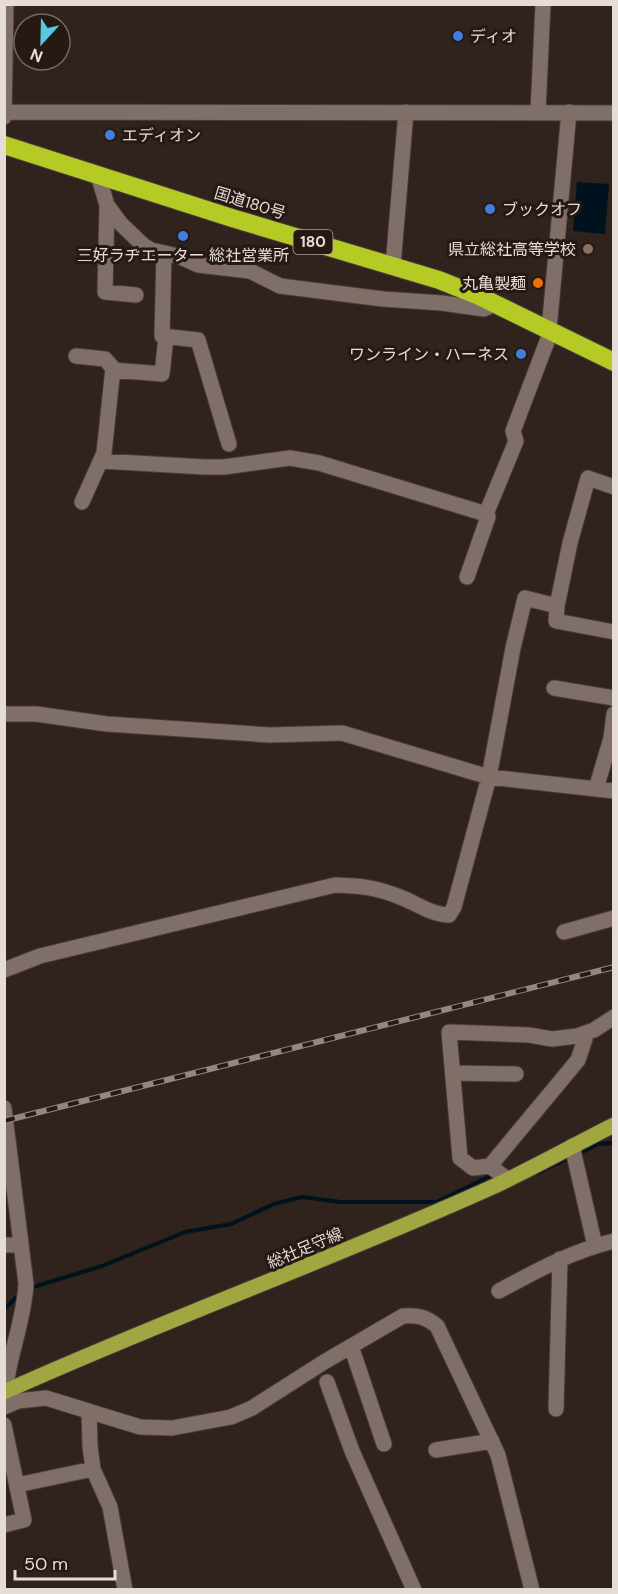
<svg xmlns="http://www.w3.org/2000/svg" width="618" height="1594" font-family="'DM Sans','Noto Sans JP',sans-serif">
<rect width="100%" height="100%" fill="#30221c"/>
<path fill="#00121d" d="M 577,182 L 609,184 L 605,234 L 573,231 Z"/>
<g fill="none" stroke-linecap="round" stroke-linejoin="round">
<path stroke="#00121d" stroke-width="4" d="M 578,1154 L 598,1144 L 614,1143
M 537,1173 L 571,1157
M 30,1288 L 102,1266 L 185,1232 L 231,1224 L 274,1204 L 302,1197 L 341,1202 L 437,1202 L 488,1177 L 492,1179
M 4,1309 L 21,1293"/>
<g stroke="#483d38" stroke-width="17">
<path id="minor" d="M 6,112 L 614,113
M 538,112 L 543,4
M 4,117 L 6,4
M 98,175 L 107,205 L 121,224 L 143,245 L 151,250 L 178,256 L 198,265 L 250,271 L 280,286 L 383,299 L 442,303 L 484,309 L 495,304
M 107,205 L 105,292 L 136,295
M 164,253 L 162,336 L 198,340 L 229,444
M 393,266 L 406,112
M 549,330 L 569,112
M 76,356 L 105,359 L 113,368 L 104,453 L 82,502
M 113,370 L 162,374 L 166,337
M 101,461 L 204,467 L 224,467 L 290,458 L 319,463 L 486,514 L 516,441 L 513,431 L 551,331
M 467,577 L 488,517 L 486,514
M 557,606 L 556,621 L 614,632
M 554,688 L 614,698
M 4,714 L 36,714 L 107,724 L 270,735 L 342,733 L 489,777 L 614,791
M 596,789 L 611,738 L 614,714
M 564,932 L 614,918
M 4,970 L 40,956 L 335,885 C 361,886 375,887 400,897 C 416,903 432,915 449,915 L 454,907 L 489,777 L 513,648 L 525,598 L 557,606 L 570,543 L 588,478 L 614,487
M 453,1073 L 516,1074
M 4,1108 L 26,1284 C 24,1321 9,1355 5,1392
M 572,1146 L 595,1246
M 490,1166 L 578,1060 L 587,1033
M 507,1179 L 490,1166 L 473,1168 L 460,1158 L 449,1032 L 529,1035 L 552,1039 L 577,1036 L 594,1030 L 614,1017
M 4,1245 L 21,1245
M 499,1291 C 536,1271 572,1251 614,1241
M 351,1346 L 384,1444
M 327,1382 L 352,1451 L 414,1590
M 4,1407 L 18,1401 L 46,1398 L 140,1427 L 172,1428 L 231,1417 L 252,1408 L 324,1362 L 403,1316 C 418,1315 426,1317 437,1326 L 498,1455 L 532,1590
M 556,1409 L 560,1259
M 89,1411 L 90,1446 L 93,1469 L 110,1507 L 125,1590
M 4,1425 L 24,1520 L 4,1525
M 436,1450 L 492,1441
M 17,1485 L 93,1469"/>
</g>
<g stroke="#483d38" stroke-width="17">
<path id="major" d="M 4,1392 C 163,1320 328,1261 488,1189 C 530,1170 572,1146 614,1125"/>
</g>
<g stroke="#483d38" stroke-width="20">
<path id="highway" d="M 4,145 L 232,218 L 439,280 L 479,296 L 614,362"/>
</g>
<use href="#minor" stroke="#806f68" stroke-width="15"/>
<use href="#major" stroke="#a0a640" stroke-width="15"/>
<use href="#highway" stroke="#b6ca26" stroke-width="18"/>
<g stroke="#938782" stroke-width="6">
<path id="rail" d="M 4,1121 L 614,967"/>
</g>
<use href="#rail" stroke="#261913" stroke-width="4" stroke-dasharray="11" stroke-linecap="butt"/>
</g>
<g fill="#3f7fe0" stroke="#261913" stroke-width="2">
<circle cx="458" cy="36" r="6"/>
<circle cx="110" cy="135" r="6"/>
<circle cx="490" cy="209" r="6"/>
<circle cx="183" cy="236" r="6"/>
<circle cx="521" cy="354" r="6"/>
</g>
<circle fill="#8d6e63" stroke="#261913" stroke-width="2" cx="588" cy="249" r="6"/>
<circle fill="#e8710a" stroke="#261913" stroke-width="2" cx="538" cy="283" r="6"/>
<g text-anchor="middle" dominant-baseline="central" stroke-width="6" stroke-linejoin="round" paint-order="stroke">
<rect fill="#261913" stroke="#aca19c" stroke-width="1.5" x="293.5" y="230" width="39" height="24" rx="4.5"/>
<g font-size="15" font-weight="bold" fill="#e5dbd7">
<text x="313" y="242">180</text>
</g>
<g font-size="16" fill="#e5dbd7" stroke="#261913" text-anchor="start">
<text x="470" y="36">ディオ</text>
<text x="122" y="135">エディオン</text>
<text x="502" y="209">ブックオフ</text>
<text x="576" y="249" text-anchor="end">県立総社高等学校</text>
<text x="183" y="255" text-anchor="middle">三好ラヂエーター 総社営業所</text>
<text x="526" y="283" text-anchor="end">丸亀製麺</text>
<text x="509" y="354" text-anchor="end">ワンライン・ハーネス</text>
</g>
<g font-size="16" fill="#e5dbd7" stroke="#261913">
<text transform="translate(250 203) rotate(17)">国道180号</text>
<text transform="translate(305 1248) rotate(-23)">総社足守線</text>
</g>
</g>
<rect width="618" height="1594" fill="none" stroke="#e5dbd7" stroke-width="12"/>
<g transform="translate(42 42) rotate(202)"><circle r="28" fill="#261913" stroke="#726761" stroke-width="1.5"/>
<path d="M0-4.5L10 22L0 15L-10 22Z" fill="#55cae0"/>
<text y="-9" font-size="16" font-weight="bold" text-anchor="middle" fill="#e5dbd7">N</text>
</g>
<path d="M15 1570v9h100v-9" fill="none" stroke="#e5dbd7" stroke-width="3"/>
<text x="24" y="1570" font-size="18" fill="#e5dbd7" stroke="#261913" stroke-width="4.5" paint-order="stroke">50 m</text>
</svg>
